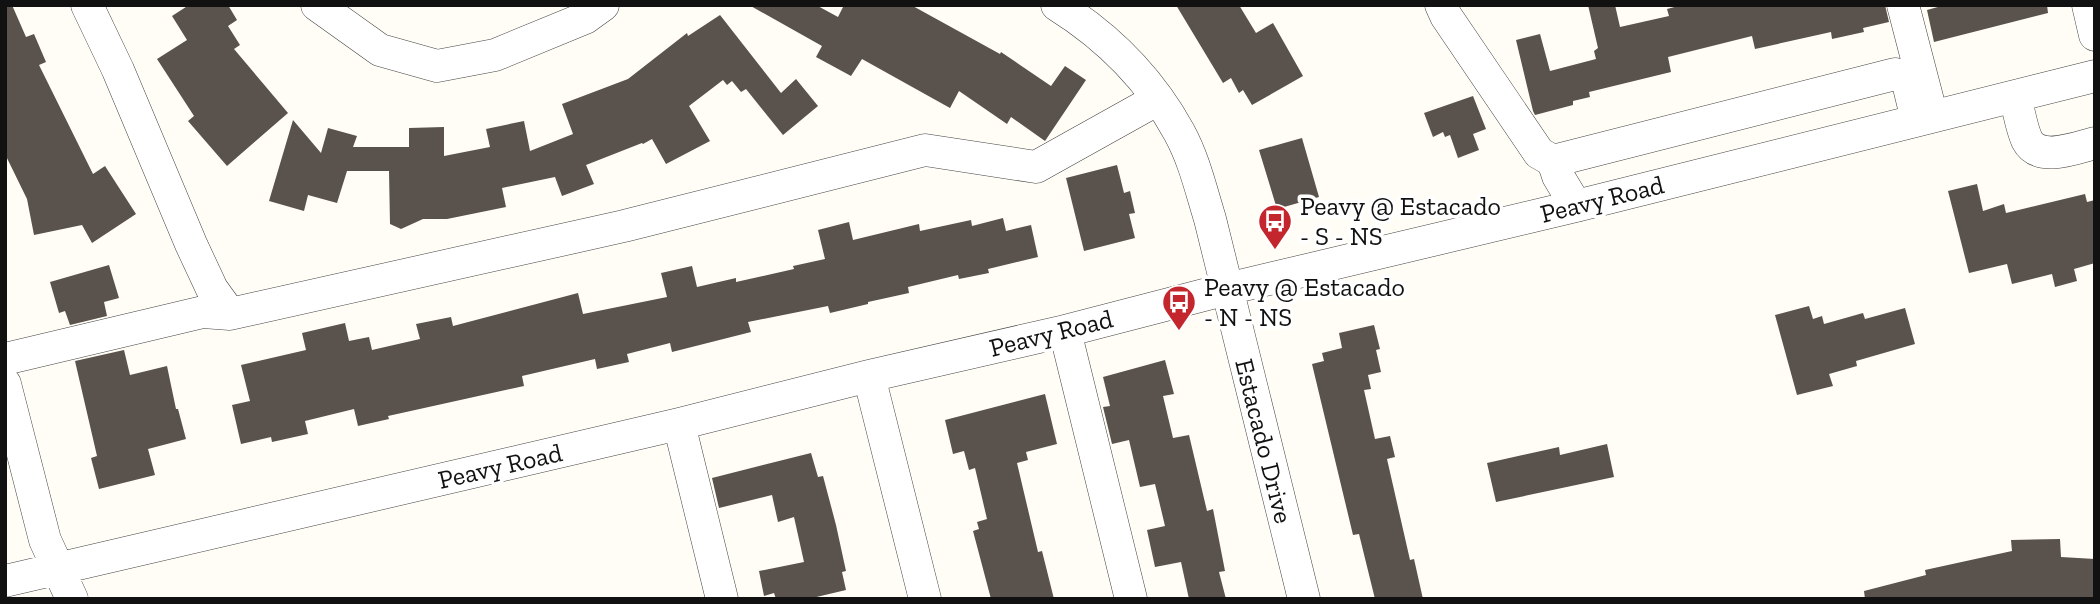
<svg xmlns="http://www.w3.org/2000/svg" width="2100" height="604" font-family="'Zilla Slab',serif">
<rect width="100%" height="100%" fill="#fffdf5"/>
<path fill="#5a524d" d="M 5,5 L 12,5 L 26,37 L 34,34 L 46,62 L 39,65 L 93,174 L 105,166 L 136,214 L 92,243 L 82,225 L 34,235 L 27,199 L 5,154 Z
M 189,5 L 228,5 L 237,20 L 228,26 L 240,45 L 234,49 L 288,113 L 227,166 L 188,121 L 194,116 L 157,59 L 187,40 L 172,16 Z
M 749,5 L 816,5 L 838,17 L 844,5 L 911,5 L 1000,54 L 1001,52 L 1051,86 L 1065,66 L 1086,80 L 1045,141 L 1011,117 L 1007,124 L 959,91 L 950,108 L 862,59 L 851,76 L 816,57 L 822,46 Z
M 1176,5 L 1239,5 L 1256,33 L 1273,23 L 1303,76 L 1252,105 L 1243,90 L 1239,93 L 1231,78 L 1223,83 Z
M 1588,5 L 1615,5 L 1620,27 L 1669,16 L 1667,9 L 1682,5 L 1885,5 L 1889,22 L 1863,28 L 1864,32 L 1832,39 L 1831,32 L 1755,49 L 1752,36 L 1668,57 L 1671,72 L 1589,92 L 1590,97 L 1573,101 L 1573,105 L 1535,115 L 1533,111 L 1516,40 L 1540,34 L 1550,71 L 1596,59 L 1594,51 L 1598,48 Z
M 1945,5 L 2047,5 L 2048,13 L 1934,42 L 1927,10 Z
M 720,15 L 781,93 L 796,79 L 818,106 L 783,135 L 746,89 L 741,92 L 732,81 L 727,85 L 723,80 L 689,106 L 710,141 L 666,164 L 652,139 L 643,144 L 642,143 L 586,165 L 594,184 L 562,196 L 555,177 L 502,188 L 506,207 L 447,219 L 423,219 L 401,229 L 390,224 L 389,171 L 347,171 L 337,203 L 308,195 L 304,211 L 269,201 L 293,120 L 321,153 L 328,128 L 357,136 L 353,147 L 409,147 L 409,128 L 444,127 L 444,156 L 490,147 L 486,129 L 524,121 L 530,151 L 573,134 L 562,104 L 628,79 L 687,33 L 688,36 Z
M 1473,96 L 1486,129 L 1473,134 L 1479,150 L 1458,158 L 1450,135 L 1445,137 L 1443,132 L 1433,137 L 1424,113 Z
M 1302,138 L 1319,197 L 1277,209 L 1259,150 Z
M 1117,165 L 1124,193 L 1130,191 L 1135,213 L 1129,214 L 1135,238 L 1084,251 L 1066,178 Z
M 1977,184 L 1983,211 L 2004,204 L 2006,213 L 2085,194 L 2087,202 L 2095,200 L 2095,263 L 2074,269 L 2077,281 L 2055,287 L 2052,274 L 2012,284 L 2007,264 L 1969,273 L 1948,191 Z
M 1003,218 L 1006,231 L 1031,225 L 1038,257 L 988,269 L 989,273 L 959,279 L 958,275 L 908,287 L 909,293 L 868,302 L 868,304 L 830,313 L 828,306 L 748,322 L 751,332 L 672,352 L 670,343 L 627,354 L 629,362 L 597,369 L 595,359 L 522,376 L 524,386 L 388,416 L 389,419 L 358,426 L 354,409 L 305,421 L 308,434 L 272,442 L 271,437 L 241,444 L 232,405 L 250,401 L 241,365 L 306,350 L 302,333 L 345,323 L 349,341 L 369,337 L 372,350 L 420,339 L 416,324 L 451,317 L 453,326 L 578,293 L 583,314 L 667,297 L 661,273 L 692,266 L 697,287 L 736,278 L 736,282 L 794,269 L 793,266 L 825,259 L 818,230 L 849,222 L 853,240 L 919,224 L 920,231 L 971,220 L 972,226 Z
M 109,265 L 119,298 L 104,302 L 107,316 L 70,325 L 65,311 L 59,313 L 50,282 Z
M 1809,306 L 1813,319 L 1822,316 L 1824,324 L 1863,313 L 1865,319 L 1905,308 L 1915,344 L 1856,361 L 1857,366 L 1829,374 L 1833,386 L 1797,395 L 1775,315 Z
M 1374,325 L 1380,349 L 1376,350 L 1381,372 L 1368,375 L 1371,389 L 1364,390 L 1375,439 L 1390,436 L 1395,457 L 1387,459 L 1410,560 L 1414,559 L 1423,599 L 1375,599 L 1359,534 L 1353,535 L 1312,364 L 1324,361 L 1322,353 L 1342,348 L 1339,333 Z
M 124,350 L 130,375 L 167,366 L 176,409 L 178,409 L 186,439 L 148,449 L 155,475 L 99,489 L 91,458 L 97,456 L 75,361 Z
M 1165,360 L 1174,394 L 1163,396 L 1173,438 L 1189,435 L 1207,511 L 1213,509 L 1225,571 L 1219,572 L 1226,599 L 1189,599 L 1181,562 L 1155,567 L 1147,530 L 1165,526 L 1155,484 L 1140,487 L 1129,440 L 1112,444 L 1103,407 L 1110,406 L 1103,377 Z
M 1045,394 L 1057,444 L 1026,452 L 1028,460 L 1017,463 L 1038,552 L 1042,551 L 1054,599 L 991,599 L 973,531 L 979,529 L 977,522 L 987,519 L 975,468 L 969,470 L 964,451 L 953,454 L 945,420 Z
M 1607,444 L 1614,477 L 1496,502 L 1487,463 L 1559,447 L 1560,455 Z
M 811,453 L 818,477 L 823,476 L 836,525 L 846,571 L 842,572 L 846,590 L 808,599 L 776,599 L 774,593 L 764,596 L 759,571 L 804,562 L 794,517 L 778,522 L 772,495 L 719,508 L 712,478 Z
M 2060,539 L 2061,557 L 2095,559 L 2095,598 L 1865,599 L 1864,591 L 1926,575 L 1925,570 L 2012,551 L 2011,540 Z"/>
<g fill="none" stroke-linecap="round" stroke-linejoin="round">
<g stroke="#444" stroke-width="33">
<path id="minor" d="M 87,5 L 118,70 L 191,244 L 212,289 L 230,314
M 317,5 L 380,50 L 437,66 L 495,55 L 585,18 L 603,5
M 1057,5 C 1108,37 1150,79 1179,132 C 1194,159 1201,190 1210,219 L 1304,599
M 1441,5 L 1446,16 L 1539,153 L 1553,161
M 1903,5 L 1928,101
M 2088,5 L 2095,35
M 2015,97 C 2019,110 2021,127 2027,140 C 2039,163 2076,148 2095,143
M 1576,206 L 1558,176 L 1553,161 L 1895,74 L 1907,79 L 1917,120
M 1065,331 L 1131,599
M 5,359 L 203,312 L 230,314 L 624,226 L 925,150 L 1036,167 L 1158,99
M 869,376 L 925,599
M 5,384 L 45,540 L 72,599
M 679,424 L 722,599
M 5,581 L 679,424 L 869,376 L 1065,331 L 1227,289 L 1576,206 L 2095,76"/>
</g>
<use href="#minor" stroke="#fff" stroke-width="32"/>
</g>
<defs>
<g id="bus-pin" transform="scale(1.75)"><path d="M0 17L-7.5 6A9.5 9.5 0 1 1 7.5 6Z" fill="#c4262e" stroke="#fff"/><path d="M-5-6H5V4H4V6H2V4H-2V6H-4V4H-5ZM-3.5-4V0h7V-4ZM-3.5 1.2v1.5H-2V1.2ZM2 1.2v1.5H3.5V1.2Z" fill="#fff"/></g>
</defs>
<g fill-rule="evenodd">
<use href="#bus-pin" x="1275" y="221"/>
<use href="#bus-pin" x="1179" y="302"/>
</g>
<g text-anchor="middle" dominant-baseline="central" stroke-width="7" stroke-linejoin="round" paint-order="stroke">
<g font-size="26" fill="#111" stroke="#fff">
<text transform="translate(1602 199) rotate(-14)">Peavy Road</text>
<text transform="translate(1051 333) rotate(-14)">Peavy Road</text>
<text transform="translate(1264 441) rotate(76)">Estacado Drive</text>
<text transform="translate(500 466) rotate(-13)">Peavy Road</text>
</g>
<g font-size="26" fill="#111" stroke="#fff" text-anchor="start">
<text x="1300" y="206">Peavy @ Estacado<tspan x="1300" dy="30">- S - NS</tspan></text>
<text x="1204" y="287">Peavy @ Estacado<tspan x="1204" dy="30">- N - NS</tspan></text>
</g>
</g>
<rect width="2100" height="604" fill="none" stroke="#111111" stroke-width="14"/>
</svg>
